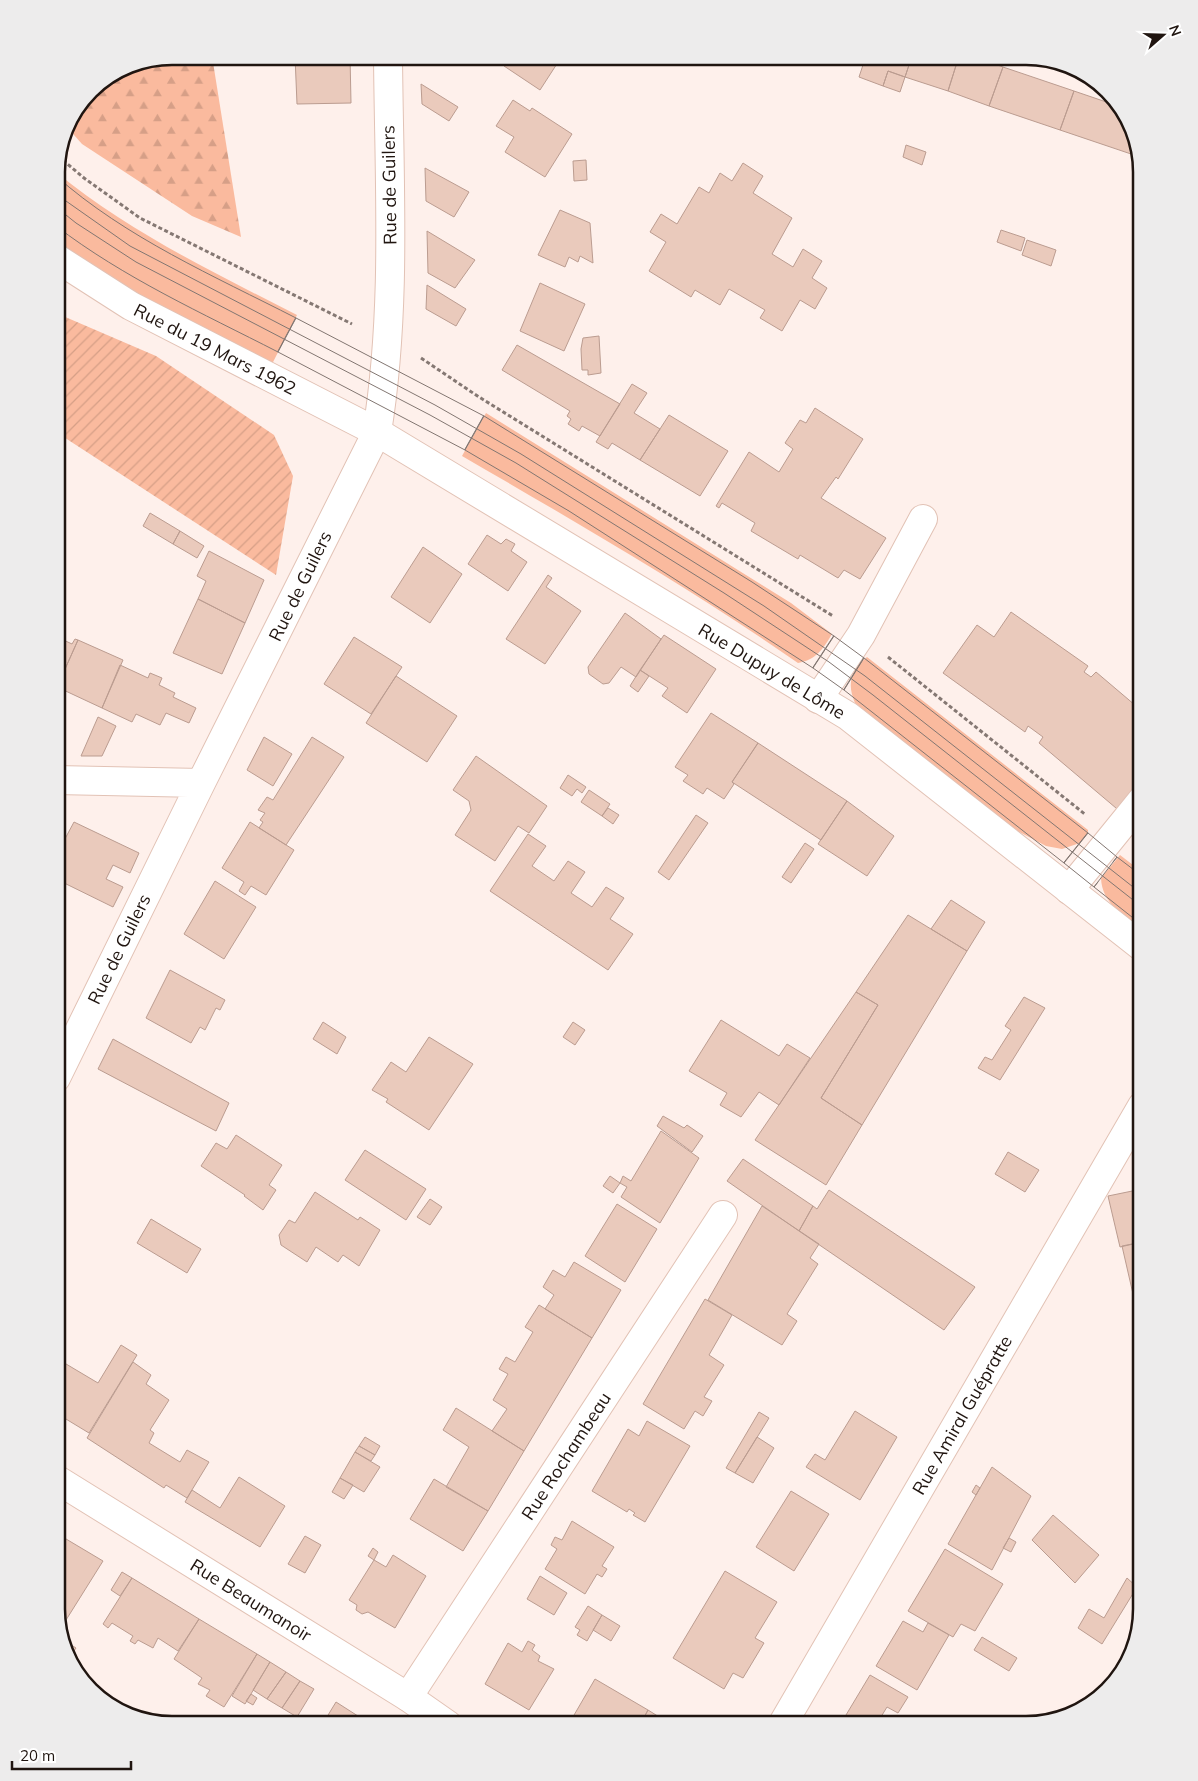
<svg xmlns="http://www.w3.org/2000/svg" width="1198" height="1781" font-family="Mulish,sans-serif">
<defs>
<pattern id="forest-firs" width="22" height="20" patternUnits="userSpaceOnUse" patternTransform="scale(1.25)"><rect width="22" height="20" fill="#faba9e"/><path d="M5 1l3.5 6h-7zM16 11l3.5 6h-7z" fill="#d69f87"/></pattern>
<pattern id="garden-furrows" width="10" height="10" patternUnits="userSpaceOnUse" patternTransform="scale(1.25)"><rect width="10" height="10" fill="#faba9e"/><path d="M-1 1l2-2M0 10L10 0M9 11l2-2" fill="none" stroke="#d69f87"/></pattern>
</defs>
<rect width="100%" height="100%" fill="#fef0eb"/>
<path fill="#faba9e" d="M 56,172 C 129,232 213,272 297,315 L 271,366 L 178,319 L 70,255 L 56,244 Z
M 486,413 L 791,603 L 832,634 C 823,649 816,660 798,663 C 690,588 576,522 462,456 Z
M 867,657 L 1088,830 L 1088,833 L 1080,843 L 1062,849 L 1046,846 L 1010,827 L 855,703 C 847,685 850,670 867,657 Z
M 1120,855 L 1142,872 L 1142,929 C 1123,914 1102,904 1101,878 Z"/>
<path fill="url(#forest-firs)" d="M 172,56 L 212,56 L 241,237 L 192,216 L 82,144 L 66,126 L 90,90 L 128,65 Z"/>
<path fill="url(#garden-furrows)" d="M 56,313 L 156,356 L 274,435 L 293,476 L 276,575 L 56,432 Z"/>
<path fill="#eacabc" stroke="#bb9c90" d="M 295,56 L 350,56 L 351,103 L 297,104 Z
M 511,56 L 562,56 L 540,90 L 504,66 Z
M 847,56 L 866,56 L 864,62 Z
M 866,56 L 912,56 L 905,77 L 888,71 L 883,86 L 859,77 Z
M 912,56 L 959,56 L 948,91 L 905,77 Z
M 959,56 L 973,56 L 1003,67 L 989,106 L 948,91 Z
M 1003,67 L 1074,91 L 1060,130 L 989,106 Z
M 888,71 L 905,77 L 900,92 L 883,86 Z
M 421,84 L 458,107 L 449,121 L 422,104 Z
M 1074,91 L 1118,106 L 1126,114 L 1137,156 L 1060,130 Z
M 513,100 L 530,111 L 532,108 L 572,134 L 545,177 L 505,152 L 514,137 L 496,126 Z
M 906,145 L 926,152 L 922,165 L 903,157 Z
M 586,160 L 587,180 L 574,181 L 573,161 Z
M 743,163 L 763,176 L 753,193 L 792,218 L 772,254 L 793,267 L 803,249 L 822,261 L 812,278 L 827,288 L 815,309 L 800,300 L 782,331 L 760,318 L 765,310 L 729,289 L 720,305 L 695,290 L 691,297 L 649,271 L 666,242 L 650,232 L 661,214 L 677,224 L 699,187 L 709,193 L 720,173 L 732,181 Z
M 425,168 L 469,192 L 454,217 L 426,201 Z
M 560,210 L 590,223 L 593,263 L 580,256 L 578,262 L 569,257 L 565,267 L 538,255 Z
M 1001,230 L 1025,238 L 1021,251 L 997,242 Z
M 427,231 L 475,260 L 455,288 L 428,273 Z
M 1027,240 L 1056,250 L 1051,266 L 1022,255 Z
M 540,283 L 585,304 L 564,351 L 520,331 Z
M 427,285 L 466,309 L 456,326 L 426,309 Z
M 599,336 L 601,373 L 588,375 L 588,370 L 582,370 L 581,349 L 583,338 Z
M 517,345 L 620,404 L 600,436 L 582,426 L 579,431 L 568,424 L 571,419 L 567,416 L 570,411 L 502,370 Z
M 632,384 L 647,393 L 634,413 L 660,429 L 640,460 L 612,443 L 608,449 L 596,442 Z
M 815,408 L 863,439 L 838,479 L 836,477 L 821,498 L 886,538 L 860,579 L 844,570 L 838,578 L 800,555 L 798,559 L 751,531 L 755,523 L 722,503 L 719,508 L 716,506 L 749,452 L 779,472 L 793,449 L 785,443 L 800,420 L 806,423 Z
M 669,415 L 728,451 L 700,496 L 640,460 Z
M 150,513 L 180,531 L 173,544 L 143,526 Z
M 180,531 L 204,546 L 197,558 L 173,544 Z
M 487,535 L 501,544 L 506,539 L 515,544 L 511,551 L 527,562 L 508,591 L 468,564 Z
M 56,544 L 65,548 L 56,568 Z
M 423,547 L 462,574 L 430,623 L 391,597 Z
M 209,551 L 264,580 L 245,623 L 198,599 L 206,581 L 197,576 Z
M 548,575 L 552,578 L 546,587 L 581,611 L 545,664 L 506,639 Z
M 198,599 L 245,623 L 222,674 L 173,653 Z
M 1011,612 L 1088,666 L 1084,672 L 1091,677 L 1096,672 L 1142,711 L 1142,830 L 1039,743 L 1043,737 L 1028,726 L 1025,732 L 943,673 L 977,625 L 994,637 Z
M 625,613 L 661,639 L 636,677 L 621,667 L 609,683 L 603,684 L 589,674 L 588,667 Z
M 56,623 L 62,626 L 57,637 L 72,644 L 75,639 L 78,640 L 57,687 L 60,674 L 56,672 Z
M 664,635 L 716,669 L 687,713 L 662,696 L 668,688 L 640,670 Z
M 354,637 L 402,667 L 371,714 L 324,684 Z
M 78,640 L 123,660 L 102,708 L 57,687 Z
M 120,665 L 148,678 L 150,673 L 162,678 L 159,685 L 175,693 L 173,697 L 196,708 L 189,723 L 166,713 L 160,725 L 136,714 L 132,722 L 102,708 Z
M 640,670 L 649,676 L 638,692 L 630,686 Z
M 396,676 L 457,716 L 427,762 L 366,723 Z
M 711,713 L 758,743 L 732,782 L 734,784 L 724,799 L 707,788 L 703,794 L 683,781 L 688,775 L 675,767 Z
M 98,717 L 116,726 L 102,756 L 81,756 Z
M 264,737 L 292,754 L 273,786 L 247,770 Z
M 312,737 L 344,757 L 286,845 L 259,828 L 263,822 L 260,820 L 265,813 L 258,810 L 267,797 L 273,800 Z
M 758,743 L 847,801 L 821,840 L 732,782 Z
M 476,756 L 547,806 L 529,833 L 518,826 L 495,861 L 455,835 L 471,810 L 469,801 L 453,790 Z
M 568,775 L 586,787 L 582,793 L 577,789 L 572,796 L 560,788 Z
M 589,790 L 610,804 L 602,816 L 581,802 Z
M 847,801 L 894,836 L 867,876 L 818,844 Z
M 608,808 L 619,815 L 613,824 L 602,816 Z
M 696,815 L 708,823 L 669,880 L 658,872 Z
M 74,822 L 139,853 L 130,873 L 113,865 L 106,879 L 123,887 L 113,907 L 56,879 L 56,849 L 59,850 Z
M 250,822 L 294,850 L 266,895 L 251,886 L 245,895 L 239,891 L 244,882 L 222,868 Z
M 528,834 L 546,846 L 532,866 L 554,881 L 568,861 L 585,872 L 571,893 L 592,907 L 606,887 L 624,898 L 610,919 L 633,934 L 608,970 L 490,891 Z
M 805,843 L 814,849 L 791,883 L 782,877 Z
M 215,881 L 256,907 L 224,959 L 184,934 Z
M 951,900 L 985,922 L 967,951 L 931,929 Z
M 908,915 L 967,951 L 862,1125 L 821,1098 L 878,1005 L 856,992 Z
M 170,970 L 225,1000 L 220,1010 L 216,1008 L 205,1030 L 200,1027 L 191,1043 L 146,1018 Z
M 856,992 L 878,1005 L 821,1098 L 862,1125 L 826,1185 L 755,1140 Z
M 1024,997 L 1045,1008 L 1000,1080 L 978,1068 L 985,1057 L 992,1060 L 1011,1030 L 1005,1026 Z
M 721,1020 L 779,1056 L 787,1044 L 810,1058 L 779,1105 L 759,1092 L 741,1117 L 720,1105 L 727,1093 L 689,1071 Z
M 323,1022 L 346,1037 L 337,1054 L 313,1039 Z
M 573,1022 L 585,1030 L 575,1045 L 563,1037 Z
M 429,1037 L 473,1064 L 429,1130 L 386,1102 L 388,1099 L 372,1090 L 391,1062 L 406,1072 Z
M 113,1039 L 229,1103 L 216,1131 L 98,1069 Z
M 663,1116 L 684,1128 L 687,1125 L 703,1136 L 692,1152 L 657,1126 Z
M 661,1131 L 699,1158 L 660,1223 L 621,1197 L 627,1187 L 620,1183 L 623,1176 L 631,1181 Z
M 236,1135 L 282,1165 L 269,1185 L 276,1190 L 263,1210 L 244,1196 L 245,1195 L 201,1166 L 216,1143 L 227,1149 Z
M 365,1150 L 426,1189 L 406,1220 L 345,1180 Z
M 1008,1152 L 1039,1170 L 1025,1192 L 995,1174 Z
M 743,1159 L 813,1206 L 799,1231 L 727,1181 Z
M 610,1176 L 620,1183 L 613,1193 L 603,1186 Z
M 1142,1189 L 1142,1242 L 1120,1247 L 1108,1196 Z
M 829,1190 L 975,1287 L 944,1330 L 799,1231 L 813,1206 L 817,1209 Z
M 315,1192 L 358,1220 L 360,1217 L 380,1230 L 359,1266 L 343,1255 L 338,1262 L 316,1247 L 307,1262 L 281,1245 L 279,1235 L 289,1220 L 295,1223 Z
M 430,1199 L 442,1207 L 430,1225 L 417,1217 Z
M 617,1204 L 657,1229 L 625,1282 L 585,1256 Z
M 762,1206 L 819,1244 L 810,1258 L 818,1264 L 787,1314 L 797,1321 L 782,1345 L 708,1300 Z
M 151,1219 L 201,1249 L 187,1273 L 137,1243 Z
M 1142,1242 L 1142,1305 L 1136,1307 L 1122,1246 Z
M 574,1262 L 621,1290 L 592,1338 L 545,1309 L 554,1295 L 543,1287 L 553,1270 L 565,1277 Z
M 705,1299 L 732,1315 L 709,1355 L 724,1365 L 704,1397 L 712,1401 L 703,1416 L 695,1411 L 684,1429 L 643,1404 Z
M 539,1305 L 592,1338 L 524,1451 L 492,1431 L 507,1409 L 493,1400 L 508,1374 L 499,1369 L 506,1357 L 515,1362 L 533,1332 L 525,1327 Z
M 1142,1305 L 1142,1332 L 1136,1307 Z
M 121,1345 L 137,1355 L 89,1433 L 56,1413 L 56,1358 L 98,1383 Z
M 133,1362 L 151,1375 L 146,1384 L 169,1400 L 150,1430 L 154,1433 L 149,1443 L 180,1462 L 187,1450 L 209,1462 L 187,1498 L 166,1485 L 164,1488 L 87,1438 Z
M 456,1408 L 524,1451 L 488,1511 L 446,1487 L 469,1447 L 443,1430 Z
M 855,1411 L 897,1437 L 860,1500 L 806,1467 L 815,1454 L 825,1460 Z
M 759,1412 L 769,1418 L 735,1473 L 726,1468 Z
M 647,1421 L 690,1446 L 645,1522 L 633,1515 L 635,1513 L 629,1509 L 627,1512 L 592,1491 L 628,1429 L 639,1436 Z
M 365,1437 L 380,1446 L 375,1455 L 359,1446 Z
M 757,1437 L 774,1448 L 753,1483 L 735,1473 Z
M 359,1446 L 375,1455 L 371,1461 L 355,1452 Z
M 355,1452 L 380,1467 L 364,1492 L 340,1478 Z
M 992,1467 L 1031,1496 L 992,1570 L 948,1544 Z
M 239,1477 L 285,1506 L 260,1547 L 185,1502 L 192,1490 L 220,1508 Z
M 340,1478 L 353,1485 L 344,1499 L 332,1492 Z
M 434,1479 L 488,1511 L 463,1551 L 410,1519 Z
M 976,1485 L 980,1488 L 976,1495 L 972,1492 Z
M 791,1491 L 829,1514 L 794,1571 L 756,1547 Z
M 1053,1515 L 1099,1555 L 1075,1583 L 1032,1540 Z
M 572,1521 L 614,1547 L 602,1566 L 607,1569 L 602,1577 L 597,1574 L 585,1594 L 545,1569 L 557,1549 L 551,1545 L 555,1537 L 562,1540 Z
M 56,1533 L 103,1561 L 61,1628 L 56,1609 Z
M 305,1536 L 321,1545 L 305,1573 L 288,1564 Z
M 1009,1538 L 1016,1542 L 1011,1552 L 1003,1548 Z
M 373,1548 L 378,1552 L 374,1560 L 368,1556 Z
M 945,1549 L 1003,1584 L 975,1631 L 961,1624 L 953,1637 L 908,1611 Z
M 393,1555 L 426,1576 L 395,1628 L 368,1612 L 362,1614 L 356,1610 L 357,1605 L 349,1600 L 374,1560 L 386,1567 Z
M 725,1571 L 777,1602 L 755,1638 L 764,1643 L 743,1678 L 733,1673 L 724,1689 L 673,1658 Z
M 122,1572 L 132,1578 L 120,1596 L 111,1590 Z
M 540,1576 L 567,1593 L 554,1615 L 527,1599 Z
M 132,1578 L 199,1619 L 178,1651 L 158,1638 L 153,1648 L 138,1640 L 135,1644 L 130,1641 L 133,1636 L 112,1623 L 108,1628 L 103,1624 Z
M 1127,1578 L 1137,1587 L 1102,1644 L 1078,1628 L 1089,1609 L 1104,1618 Z
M 588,1606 L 602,1615 L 587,1641 L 577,1635 L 580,1630 L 575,1627 Z
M 602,1615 L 620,1626 L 611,1641 L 593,1630 Z
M 199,1619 L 257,1654 L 224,1707 L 206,1696 L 210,1690 L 198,1684 L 202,1678 L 174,1659 Z
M 903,1621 L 923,1632 L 928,1623 L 949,1635 L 917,1690 L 876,1666 Z
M 982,1637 L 1017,1658 L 1009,1671 L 974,1650 Z
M 65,1641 L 76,1648 L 69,1658 Z
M 528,1641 L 535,1645 L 532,1650 L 540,1656 L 538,1661 L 554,1669 L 529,1710 L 485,1684 L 508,1643 L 522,1652 Z
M 257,1654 L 270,1662 L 245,1704 L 232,1696 Z
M 270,1662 L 286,1672 L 267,1699 L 253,1690 Z
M 286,1672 L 300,1681 L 282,1708 L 267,1699 Z
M 870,1675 L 908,1697 L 898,1713 L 887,1707 L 876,1725 L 851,1725 L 843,1720 Z
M 595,1679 L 648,1710 L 640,1725 L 574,1725 L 570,1722 Z
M 300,1681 L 314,1689 L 297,1717 L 282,1708 Z
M 251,1694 L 257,1698 L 253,1705 L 246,1701 Z
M 336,1702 L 372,1725 L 322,1725 Z
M 648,1710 L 672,1725 L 640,1725 Z
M 236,1718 L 246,1724 L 246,1725 L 232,1725 Z"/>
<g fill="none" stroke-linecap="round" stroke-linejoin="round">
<g stroke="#e2c2b5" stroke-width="30">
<path id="minor" d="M 818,699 L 861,635 L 923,519
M 56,780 L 201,783
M 1069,890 L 1142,800
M 56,1078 L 201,783 L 377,432 C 397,308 389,182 388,56
M 408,1697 L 723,1215
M 782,1725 L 1142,1106"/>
</g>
<g stroke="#e2c2b5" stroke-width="30">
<path id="major" d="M 56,258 L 131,306 L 377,432 L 848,716 L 1142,947
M 56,1479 L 408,1697 L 448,1725"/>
</g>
<path stroke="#857873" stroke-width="3" stroke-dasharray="4 2.5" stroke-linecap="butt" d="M 58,156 L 84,178 L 140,218 L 352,324
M 421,358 L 479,397 L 833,616
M 888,657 L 1086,815"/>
<use href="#minor" stroke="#fff" stroke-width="28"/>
<use href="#major" stroke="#fff" stroke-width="28"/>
<path stroke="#827671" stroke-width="1" d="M 56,194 L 130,246 L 435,405 L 521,454 L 764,606 L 865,676 L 1142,894
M 56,207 L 76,223 L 136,262 L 430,415 L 516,463 L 724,593 L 829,662 L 873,695 L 1142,907
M 56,226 C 124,278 202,313 278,352 L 296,318 C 214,276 126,238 56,176
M 296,318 L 484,416 L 465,450 L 278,352 Z
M 484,416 L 752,582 L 834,636 L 813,668 L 569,511 L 465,450 Z
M 834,636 L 864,658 L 844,690 L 813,668 Z
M 864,658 L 1088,833 L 1064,863 L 844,690 Z
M 1088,833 L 1117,857 L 1094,887 L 1064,863 Z
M 1113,862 L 1117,857 L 1142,876
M 1098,882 L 1094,887 L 1142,925"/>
</g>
<g text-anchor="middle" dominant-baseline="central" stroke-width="4" stroke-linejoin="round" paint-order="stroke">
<g font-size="18" fill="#201510" stroke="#fff">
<text transform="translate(389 185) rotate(-91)">Rue de Guilers</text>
<text transform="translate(215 349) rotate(27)">Rue du 19 Mars 1962</text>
<text transform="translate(300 586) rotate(-64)">Rue de Guilers</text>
<text transform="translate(772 671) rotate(31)">Rue Dupuy de Lôme</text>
<text transform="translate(119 949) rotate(-64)">Rue de Guilers</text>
<text transform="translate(962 1415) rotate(-60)">Rue Amiral Guépratte</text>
<text transform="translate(566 1456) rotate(-57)">Rue Rochambeau</text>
<text transform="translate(251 1600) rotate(32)">Rue Beaumanoir</text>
</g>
</g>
<path d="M0 0H1198V1781H0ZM172 65H1026A107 107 0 0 1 1133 172V1609A107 107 0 0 1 1026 1716H172A107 107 0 0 1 65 1609V172A107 107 0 0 1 172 65Z" fill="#edecec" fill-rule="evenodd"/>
<path fill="none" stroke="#201510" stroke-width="2.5" d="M172 65H1026A107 107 0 0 1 1133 172V1609A107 107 0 0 1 1026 1716H172A107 107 0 0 1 65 1609V172A107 107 0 0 1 172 65Z"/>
<g transform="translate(1163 35) rotate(70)" stroke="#ffffff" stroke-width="4" paint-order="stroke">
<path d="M0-4L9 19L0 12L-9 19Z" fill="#201510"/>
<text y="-8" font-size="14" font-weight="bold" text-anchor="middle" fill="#201510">N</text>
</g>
<path d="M12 1761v8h119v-8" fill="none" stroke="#201510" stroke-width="2.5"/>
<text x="20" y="1761" font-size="15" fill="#201510" stroke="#ffffff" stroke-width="4" paint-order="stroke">20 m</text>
</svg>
